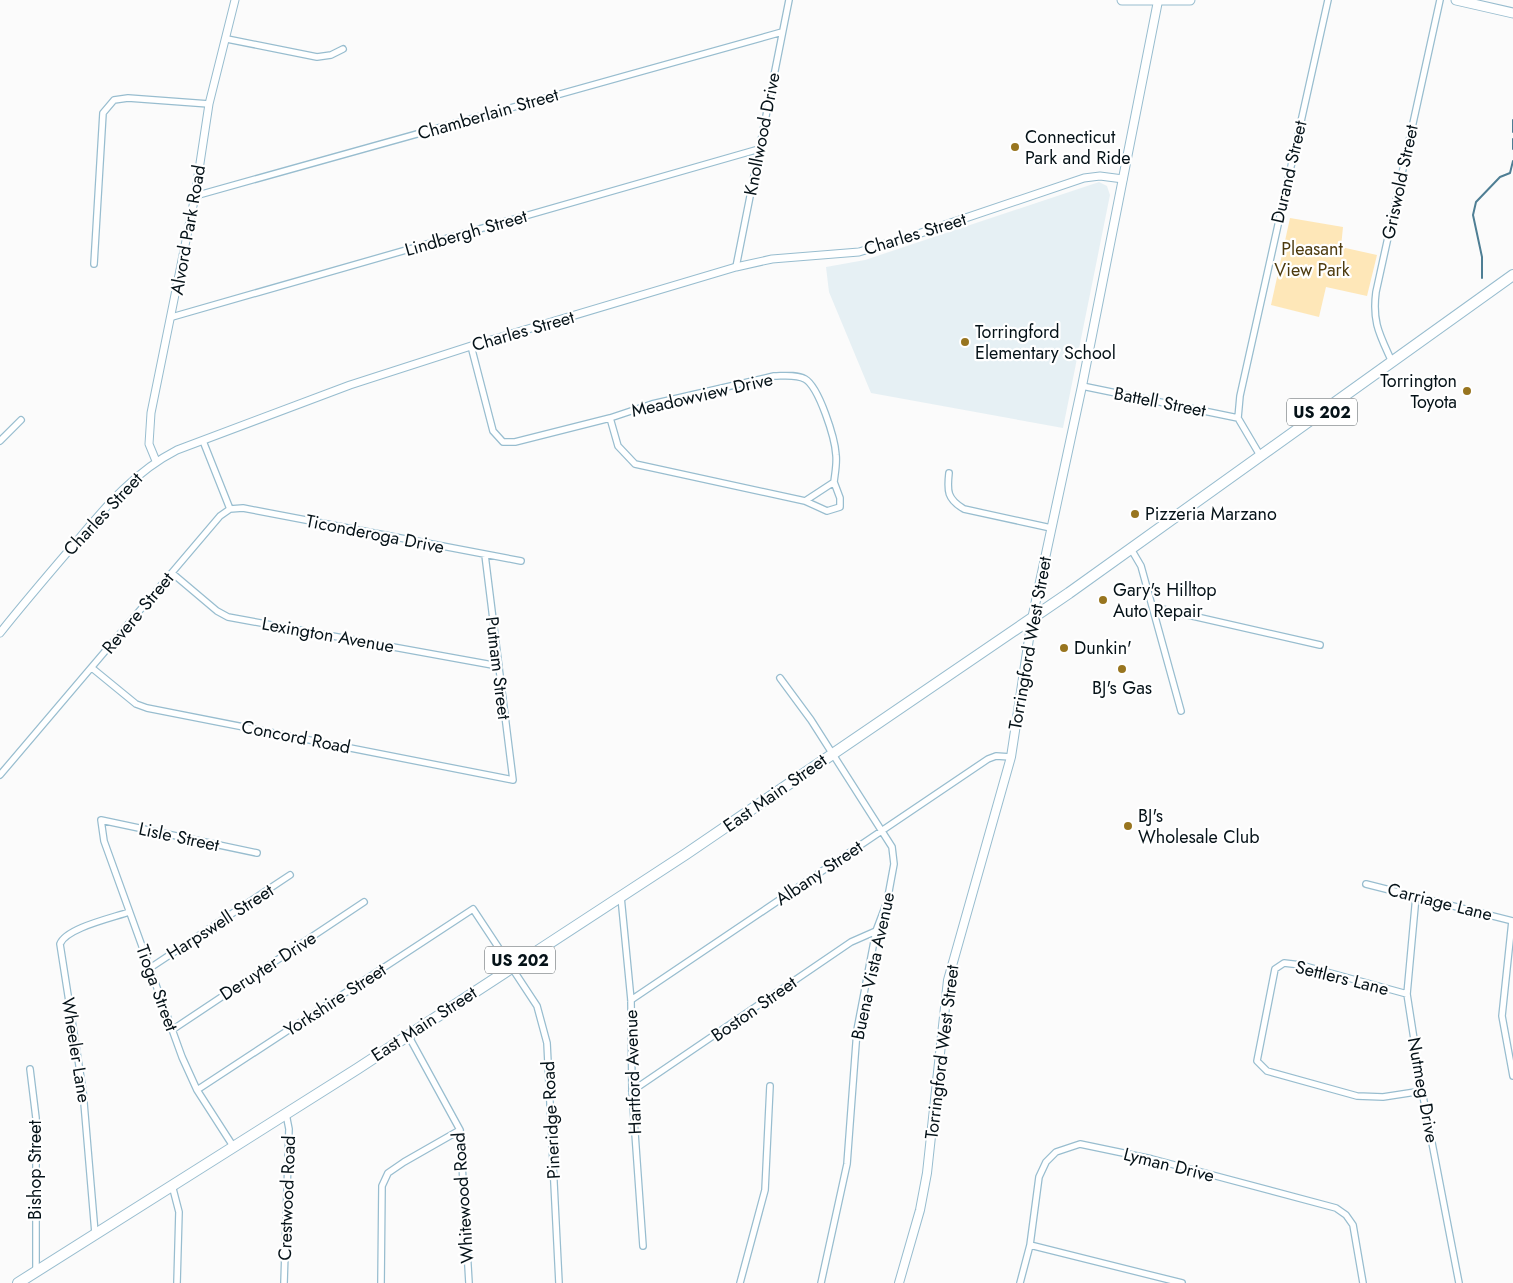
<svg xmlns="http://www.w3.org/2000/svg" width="1513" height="1283" font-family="Jost,sans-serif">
<rect width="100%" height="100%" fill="#fbfbfb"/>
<path fill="#e6f0f4" d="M 1099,182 L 1107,186 L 1110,195 L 1063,428 L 871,393 L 829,292 L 826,267 L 865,260 Z"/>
<path fill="#fee7b8" d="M 1290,218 L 1343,227 L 1341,247 L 1377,255 L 1367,296 L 1326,287 L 1319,317 L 1271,305 Z"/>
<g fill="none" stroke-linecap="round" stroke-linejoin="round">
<path stroke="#4e7e94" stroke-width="2" d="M 1513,120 L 1513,132
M 1513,139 L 1513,149
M 1482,278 L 1482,257 L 1473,215 L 1476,202 L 1500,177 L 1510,173 L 1513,161"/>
<g stroke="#98bdcf" stroke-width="8">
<path id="minor" d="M 227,39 L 317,57 L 331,55 L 343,49
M 195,196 L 782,32
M 94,264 L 103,113 L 114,100 L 128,98 L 209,104
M 736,267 L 789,0
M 172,317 L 759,149
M 471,346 L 493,431 L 503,442 L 515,442 L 610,418
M 1392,362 C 1380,335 1372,323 1376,292 L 1440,0
M 774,376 C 783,376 796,374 805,379 C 819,387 835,438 836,455 C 837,464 835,473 834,482 L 805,501 L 635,464 L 618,446 L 610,418 L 652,404 Z
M 1082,386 L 1238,418
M 0,441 L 21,420
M 203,441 L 230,509
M 1261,457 L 1238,418 L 1240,396 L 1328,0
M 949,473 C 947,491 947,499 964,509 L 1051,528
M 805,501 L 827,511 L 840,507 L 840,498 L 834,482
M 230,509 L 243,508 L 521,561
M 1131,549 L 1141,566 L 1181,711
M 172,573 L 217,611 L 228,617 L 498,666
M 1153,607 L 1320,645
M 92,668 L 136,704 L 147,708 L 513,780 L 485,555
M 780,678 L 811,720 L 892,847 L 894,864 L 887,902 L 876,931 L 857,1030 L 847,1164 L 821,1283
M 0,775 L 220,516 L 230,509
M 1366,884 L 1513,921
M 1416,896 L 1407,994 L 1422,1091 L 1459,1283
M 621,897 L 631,1000 L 632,1091 L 643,1246
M 1512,921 L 1502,1016 L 1513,1076
M 150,968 L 290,875
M 1407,994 L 1301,965 L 1284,963 L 1275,969 L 1257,1061 L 1267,1071 L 1357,1096 L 1383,1097 L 1422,1091
M 631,1000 L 988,759 L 996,756 L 1011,757
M 172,1030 L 364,902
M 408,1035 L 460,1130 L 469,1283
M 30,1069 L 36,1118 L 36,1272
M 197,1090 L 473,909 L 537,1006 L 547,1043 L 559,1283
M 632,1091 L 851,942 L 876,931
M 233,1146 L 197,1090 L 182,1057 L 104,841 L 101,820 L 257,853
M 172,1185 L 179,1212 L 177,1283
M 95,1233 L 83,1091 L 60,944 C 66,928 112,918 129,912
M 1030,1245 L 1182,1283
M 284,1283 L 289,1129 L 286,1114
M 381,1283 L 382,1186 L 388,1173 L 404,1162 L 460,1130
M 740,1283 L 765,1190 L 770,1086
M 1020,1283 L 1030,1245 L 1039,1177 L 1046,1162 L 1056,1152 L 1080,1144 L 1152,1159 L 1336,1208 L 1346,1215 L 1353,1225 L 1363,1283"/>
</g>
<g stroke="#98bdcf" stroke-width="9">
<path id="tertiary" d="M 156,461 L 149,444 L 151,413 L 195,196 L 209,104 L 235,0
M 0,633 C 23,604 47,576 71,548 C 103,510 132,473 177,450 L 350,385 L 471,346 L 736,267 L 772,259 L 859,252 L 915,235 L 1084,178 L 1100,176 L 1123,179"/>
</g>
<g stroke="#98bdcf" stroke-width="10">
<path id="secondary" d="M 899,1283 L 920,1210 L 927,1173 L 948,980 L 1011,757 L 1032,619 L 1082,386 L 1158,1"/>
</g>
<g stroke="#98bdcf" stroke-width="11">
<path id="primary" d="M 1122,0 L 1190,0
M 1456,0 L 1513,13"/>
</g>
<g stroke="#98bdcf" stroke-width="12">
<path id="trunk" d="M 18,1283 L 357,1069 L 686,854 L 1069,593 L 1513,275"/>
</g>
<use href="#minor" stroke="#fff" stroke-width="5.5"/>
<use href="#tertiary" stroke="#fff" stroke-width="7"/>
<use href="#secondary" stroke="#fff" stroke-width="8"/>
<use href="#primary" stroke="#fff" stroke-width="9"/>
<use href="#trunk" stroke="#fff" stroke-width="10"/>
</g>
<g fill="#98751f" stroke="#fff" stroke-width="2">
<circle cx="1015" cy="147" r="5"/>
<circle cx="965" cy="342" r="5"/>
<circle cx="1467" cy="391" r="5"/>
<circle cx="1135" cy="514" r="5"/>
<circle cx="1103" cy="600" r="5"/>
<circle cx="1064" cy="648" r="5"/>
<circle cx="1122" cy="669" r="5"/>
<circle cx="1128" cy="826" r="5"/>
</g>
<g text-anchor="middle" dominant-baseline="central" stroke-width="4.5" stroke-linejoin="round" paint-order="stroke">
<g fill="#fff" stroke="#50595d" stroke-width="1">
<rect x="1287" y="398.5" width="70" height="27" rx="4"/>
<rect x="485" y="946.5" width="70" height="27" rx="4"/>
</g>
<g font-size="16" font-weight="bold" fill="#051218">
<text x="1322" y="412">US 202</text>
<text x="520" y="960">US 202</text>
</g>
<g font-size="18" fill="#051218" stroke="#fff">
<text transform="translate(488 114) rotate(-16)">Chamberlain Street</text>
<text transform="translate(762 134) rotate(-79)">Knollwood Drive</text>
<text transform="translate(1289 172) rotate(-77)">Durand Street</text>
<text transform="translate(1400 182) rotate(-78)">Griswold Street</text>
<text transform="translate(188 230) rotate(-80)">Alvord Park Road</text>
<text transform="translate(466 233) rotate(-16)">Lindbergh Street</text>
<text transform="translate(915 234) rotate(-17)">Charles Street</text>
<text transform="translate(523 331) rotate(-16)">Charles Street</text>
<text transform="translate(702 395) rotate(-13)">Meadowview Drive</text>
<text transform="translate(1160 402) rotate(11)">Battell Street</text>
<text transform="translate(103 514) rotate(-47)">Charles Street</text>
<text transform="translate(375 534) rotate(11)">Ticonderoga Drive</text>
<text transform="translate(138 613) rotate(-50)">Revere Street</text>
<text transform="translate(328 635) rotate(10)">Lexington Avenue</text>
<text transform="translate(1030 643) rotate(-80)">Torringford West Street</text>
<text transform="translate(498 668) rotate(83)">Putnam Street</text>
<text transform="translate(296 737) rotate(11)">Concord Road</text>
<text transform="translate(775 793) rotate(-35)">East Main Street</text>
<text transform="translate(179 837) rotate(12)">Lisle Street</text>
<text transform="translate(819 873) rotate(-34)">Albany Street</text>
<text transform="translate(1440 902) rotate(14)">Carriage Lane</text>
<text transform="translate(220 922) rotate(-33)">Harpswell Street</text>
<text transform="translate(268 966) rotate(-33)">Deruyter Drive</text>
<text transform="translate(873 966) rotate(-78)">Buena Vista Avenue</text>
<text transform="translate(1342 978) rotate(14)">Settlers Lane</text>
<text transform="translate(157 988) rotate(70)">Tioga Street</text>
<text transform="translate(335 1000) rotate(-33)">Yorkshire Street</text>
<text transform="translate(754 1009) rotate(-35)">Boston Street</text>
<text transform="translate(424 1024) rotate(-33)">East Main Street</text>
<text transform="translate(76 1050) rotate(81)">Wheeler Lane</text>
<text transform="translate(942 1052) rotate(-83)">Torringford West Street</text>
<text transform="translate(633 1072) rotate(-92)">Hartford Avenue</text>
<text transform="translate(1423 1090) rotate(80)">Nutmeg Drive</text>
<text transform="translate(551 1120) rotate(-93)">Pineridge Road</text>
<text transform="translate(1169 1165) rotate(14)">Lyman Drive</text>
<text transform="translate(35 1170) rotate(-90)">Bishop Street</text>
<text transform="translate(287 1198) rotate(-88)">Crestwood Road</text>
<text transform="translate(463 1198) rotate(-94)">Whitewood Road</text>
</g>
<g font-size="18" fill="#051218" stroke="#fff" text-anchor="start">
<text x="1025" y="137">Connecticut<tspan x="1025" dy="21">Park and Ride</tspan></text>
<text x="975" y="332">Torringford<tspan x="975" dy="21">Elementary School</tspan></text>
<text x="1457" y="381" text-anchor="end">Torrington<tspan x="1457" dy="21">Toyota</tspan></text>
<text x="1145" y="514">Pizzeria Marzano</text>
<text x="1113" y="590">Gary's Hilltop<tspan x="1113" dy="21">Auto Repair</tspan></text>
<text x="1074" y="648">Dunkin'</text>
<text x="1122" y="688" text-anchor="middle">BJ's Gas</text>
<text x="1138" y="816">BJ's<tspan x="1138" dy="21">Wholesale Club</tspan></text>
</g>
<g font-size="18" fill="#4e3b0f" stroke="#fff">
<text x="1312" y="249">Pleasant<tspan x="1312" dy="21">View Park</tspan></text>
</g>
</g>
</svg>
